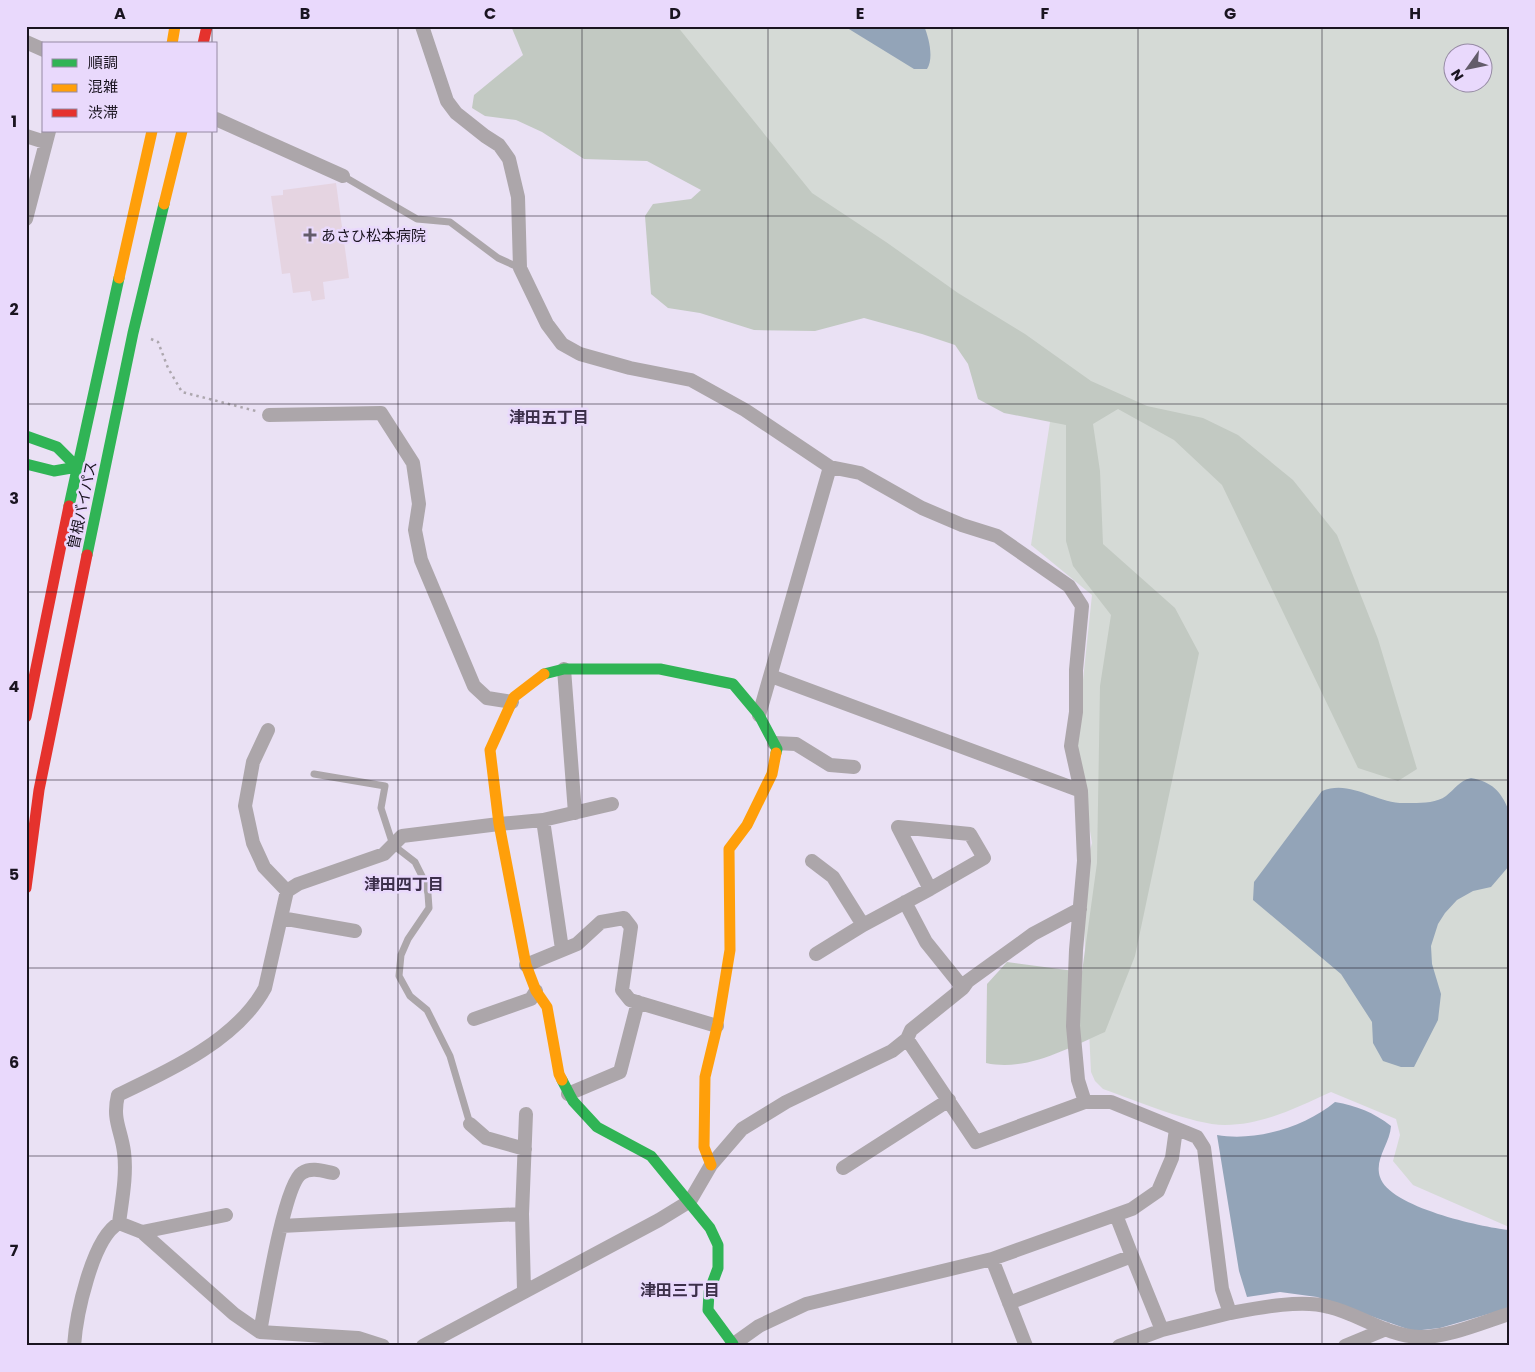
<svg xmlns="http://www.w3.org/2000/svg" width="1535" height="1372" font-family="Poppins,'Noto Sans JP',sans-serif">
<rect width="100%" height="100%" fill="#eae1f4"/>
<path fill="#e5d4e1" d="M 336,183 L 349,278 L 323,282 L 325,299 L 312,301 L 310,291 L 293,293 L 290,273 L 282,274 L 271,196 L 283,195 L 283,190 Z"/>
<path fill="#d5dad6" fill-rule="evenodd" d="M 658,26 L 1509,26 L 1509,1227 L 1413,1185 L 1393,1161 L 1400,1135 L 1396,1119 L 1331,1092 C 1298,1107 1263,1125 1225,1125 C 1193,1125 1135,1100 1103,1089 L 1095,1081 L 1091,1072 L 1083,905 L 1085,869 L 1092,843 L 1076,746 L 1092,595 L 1031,545 L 1056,383 L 785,214 ZM 1452,52 L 1482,52 L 1482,82 L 1452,82 Z"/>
<path fill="#c2c9c2" d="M 511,26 L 677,26 L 812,193 L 886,242 L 958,293 L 1025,334 L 1091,381 L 1147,406 L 1203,418 L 1238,435 L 1293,480 L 1337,535 L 1378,639 L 1417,769 L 1398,781 L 1358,768 L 1222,485 L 1174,440 L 1118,409 L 1093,424 L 1100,471 L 1103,544 L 1175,608 L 1199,653 L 1135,956 L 1105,1032 C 1068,1048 1027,1072 986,1063 L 987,984 L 1007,962 L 1082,972 L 1097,863 L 1100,686 L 1111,615 L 1073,566 L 1066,541 L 1066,425 L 1004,413 L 978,399 L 968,364 L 955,345 L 922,334 L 864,318 L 815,331 L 754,330 L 700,313 L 668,308 L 651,294 L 645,216 L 653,204 L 691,199 L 701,190 L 647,161 L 584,159 L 542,132 L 516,120 L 485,116 L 472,108 L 474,95 L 523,55 Z"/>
<path fill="#93a4b8" d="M 844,26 L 924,26 C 929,38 934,58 927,69 L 914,69 Z
M 1471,778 C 1492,782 1501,791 1509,811 L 1509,866 L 1491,887 L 1473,891 L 1457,900 L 1445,913 L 1438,924 L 1431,946 L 1432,964 L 1441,994 L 1438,1020 L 1414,1067 L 1401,1067 L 1383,1061 L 1373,1043 L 1372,1022 L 1341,974 L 1253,900 L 1254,882 L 1322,791 C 1350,779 1375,803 1404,803 C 1417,803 1435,804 1446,796 C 1455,789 1459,781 1471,778 Z
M 1335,1102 C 1357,1106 1373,1112 1391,1126 C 1390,1144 1374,1159 1380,1177 C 1389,1207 1481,1227 1509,1230 L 1509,1308 L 1440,1328 L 1413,1331 L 1317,1297 L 1280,1292 L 1247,1297 L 1239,1271 L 1217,1135 C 1255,1142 1305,1127 1335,1102 Z"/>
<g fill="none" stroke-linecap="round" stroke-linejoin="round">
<path stroke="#ada7ae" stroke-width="2.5" stroke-dasharray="2.5 4" stroke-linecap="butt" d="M 151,339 L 158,342 L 168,368 L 182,392 L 256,411"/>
<path stroke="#aca6aa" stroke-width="7" d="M 343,176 L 417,219 L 450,222 L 498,258 L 520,268
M 314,774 L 385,786 L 381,808 L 393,845 L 415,862 L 426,884 L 428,894 L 429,908 L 408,939 L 401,955 L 399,976 L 410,996 L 427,1010 L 450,1056 L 470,1124"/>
<path stroke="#aca6aa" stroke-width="14" d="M 422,26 L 447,101 L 456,113 L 485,136 L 499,145 L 509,159 L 518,197 L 520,268 L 547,324 L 562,344 L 580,354 L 630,368 L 691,380 L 745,410 L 830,467 L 860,473 L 922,508 L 962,525 L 997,536 L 1069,586 L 1082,606 L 1076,670 L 1076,712 L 1071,746 L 1081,791 L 1084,861 L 1076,950 L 1073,1026 L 1078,1080 L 1085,1102
M 26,42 L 44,50
M 216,119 L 343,176
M 26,136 L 45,142
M 26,219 L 49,131
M 269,415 L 381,413 L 413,463 L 419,504 L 415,530 L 421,560 L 474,686 L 487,698 L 512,702
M 564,669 L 575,813
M 771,676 L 1081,791
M 759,715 L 830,467
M 268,730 L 253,762 L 245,806 L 253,843 L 264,867 L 287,891
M 774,743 L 796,744 L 830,765 L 854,767
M 543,820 L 612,804
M 812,861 L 833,877 L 863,925
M 905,902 L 926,942 L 963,988 L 911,1030 L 907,1039
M 281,918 L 355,931
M 816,954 L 863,925 L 930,889 L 898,827 L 970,834 L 984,858 L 930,889
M 526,965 L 577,944 L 601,922 L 624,918 L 631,927 L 622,990 L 630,1000 L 717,1026
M 963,988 L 968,981 L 1033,934 L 1080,909
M 474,1019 L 531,999 L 536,991
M 568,1094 L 620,1072 L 638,1002
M 470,1124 L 486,1138 L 525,1149
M 843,1168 L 949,1100
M 1116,1215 L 1132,1256
M 119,1223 C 122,1200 127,1175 124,1152 C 121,1129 112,1120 118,1095 C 169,1071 237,1040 265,988 L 287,891 L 298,884 L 384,854 L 402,836 L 499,824 L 543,820 L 562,949
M 281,1226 L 522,1214
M 142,1232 L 226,1215
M 992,1259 L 1026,1346
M 524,1290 L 522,1214 L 526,1114
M 1009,1303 L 1132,1256 L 1162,1330 L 1119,1346
M 1162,1330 L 1230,1313
M 260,1332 C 265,1306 284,1184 302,1173 C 311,1167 323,1171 333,1173
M 74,1346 C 76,1316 92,1238 119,1223 L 142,1232 L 234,1314 L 260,1332 L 358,1338 L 383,1346
M 423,1346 L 659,1220 L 690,1201 L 711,1165 L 742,1129 L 786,1102 L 892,1051 L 907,1039 L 976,1142 L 1085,1102 L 1111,1102 L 1197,1137 L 1204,1148 L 1222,1289 L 1230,1313 C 1257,1308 1302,1299 1329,1307 C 1359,1314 1387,1336 1420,1337 C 1449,1337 1481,1323 1509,1314
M 731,1346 L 759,1326 L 806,1304 L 992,1259 L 1132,1209 L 1158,1191 L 1172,1158 L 1176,1129
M 1345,1346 L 1386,1329"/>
<path stroke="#30b455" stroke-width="11" d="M 26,436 L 57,447 L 77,467 L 54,471 L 26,464
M 69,506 L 119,278
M 87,555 L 133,333 L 164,204
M 544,674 L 564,669 L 660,669 L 733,684 L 759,715 L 777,749 L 776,753
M 562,1080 L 573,1101 L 597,1127 L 651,1156 L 710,1228 L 718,1245 L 718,1268 L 709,1292 L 708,1310 L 733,1344"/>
<path stroke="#ff9f0a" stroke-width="11" d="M 172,44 L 175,26
M 164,204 L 182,131
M 119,278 L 152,131
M 544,674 L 514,697 L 490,750 L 499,824 L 526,965 L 536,991 L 547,1007 L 559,1074 L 562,1080
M 711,1165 L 704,1147 L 705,1077 L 718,1023 L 730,950 L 729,849 L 747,825 L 772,774 L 776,753"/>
<path stroke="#e5322d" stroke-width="11" d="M 203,44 L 207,26
M 26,717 L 69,506
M 26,888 L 39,790 L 87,555"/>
</g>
<path fill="none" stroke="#1a1420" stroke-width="1" stroke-opacity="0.55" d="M 212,26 L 212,44M 398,26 L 398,1346M 582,26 L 582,1346M 768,26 L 768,1346M 952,26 L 952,1346M 1138,26 L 1138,1346M 1322,26 L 1322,1346M 212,131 L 212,1346M 26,216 L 1509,216M 26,404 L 1509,404M 26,592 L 1509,592M 26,780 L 1509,780M 26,968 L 1509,968M 26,1156 L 1509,1156"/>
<path fill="#635c6a" stroke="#e9d9fc" stroke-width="2" d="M307.5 227.5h5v5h5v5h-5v5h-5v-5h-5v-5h5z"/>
<g text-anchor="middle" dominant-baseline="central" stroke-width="5" stroke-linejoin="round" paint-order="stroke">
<g font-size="15" fill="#1a1420" stroke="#e9d9fc" text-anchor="start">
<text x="321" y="235">あさひ松本病院</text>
</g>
<g font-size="15" fill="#1a1420" stroke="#e9d9fc">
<text transform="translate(82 505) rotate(-78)">曽根バイパス</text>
</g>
<g font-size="16" font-weight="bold" fill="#3c2f4a" stroke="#e9d9fc">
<text x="549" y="417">津田五丁目</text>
<text x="404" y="884">津田四丁目</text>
<text x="680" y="1290">津田三丁目</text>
</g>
</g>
<rect width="1535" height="1372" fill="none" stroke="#e9d9fc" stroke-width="55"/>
<rect x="42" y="42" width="175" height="90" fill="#e9d9fc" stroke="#968aa4"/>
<rect x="52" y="59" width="25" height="8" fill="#30b455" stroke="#968aa4"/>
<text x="88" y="68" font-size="15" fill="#1a1420">順調</text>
<rect x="52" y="84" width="25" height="8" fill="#ff9f0a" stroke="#968aa4"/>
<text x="88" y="92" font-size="15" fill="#1a1420">混雑</text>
<rect x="52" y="109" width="25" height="8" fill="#e5322d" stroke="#968aa4"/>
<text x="88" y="118" font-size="15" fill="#1a1420">渋滞</text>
<g transform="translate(1468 68) rotate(237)"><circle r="24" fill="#e9d9fc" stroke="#968aa4"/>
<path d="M0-4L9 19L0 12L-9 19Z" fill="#635c6a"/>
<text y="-8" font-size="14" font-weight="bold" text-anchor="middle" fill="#1a1420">N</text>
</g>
<rect x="28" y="28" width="1480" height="1316" fill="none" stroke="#1a1420" stroke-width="2"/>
<g font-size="16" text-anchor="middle" font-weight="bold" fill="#1a1420">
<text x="120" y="19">A</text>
<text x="305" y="19">B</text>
<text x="490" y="19">C</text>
<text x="675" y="19">D</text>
<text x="860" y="19">E</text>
<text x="1045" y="19">F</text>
<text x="1230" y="19">G</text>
<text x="1415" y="19">H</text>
<text x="14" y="127">1</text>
<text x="14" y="315">2</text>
<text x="14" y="504">3</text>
<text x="14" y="692">4</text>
<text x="14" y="880">5</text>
<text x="14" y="1068">6</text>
<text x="14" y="1256">7</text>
</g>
</svg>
